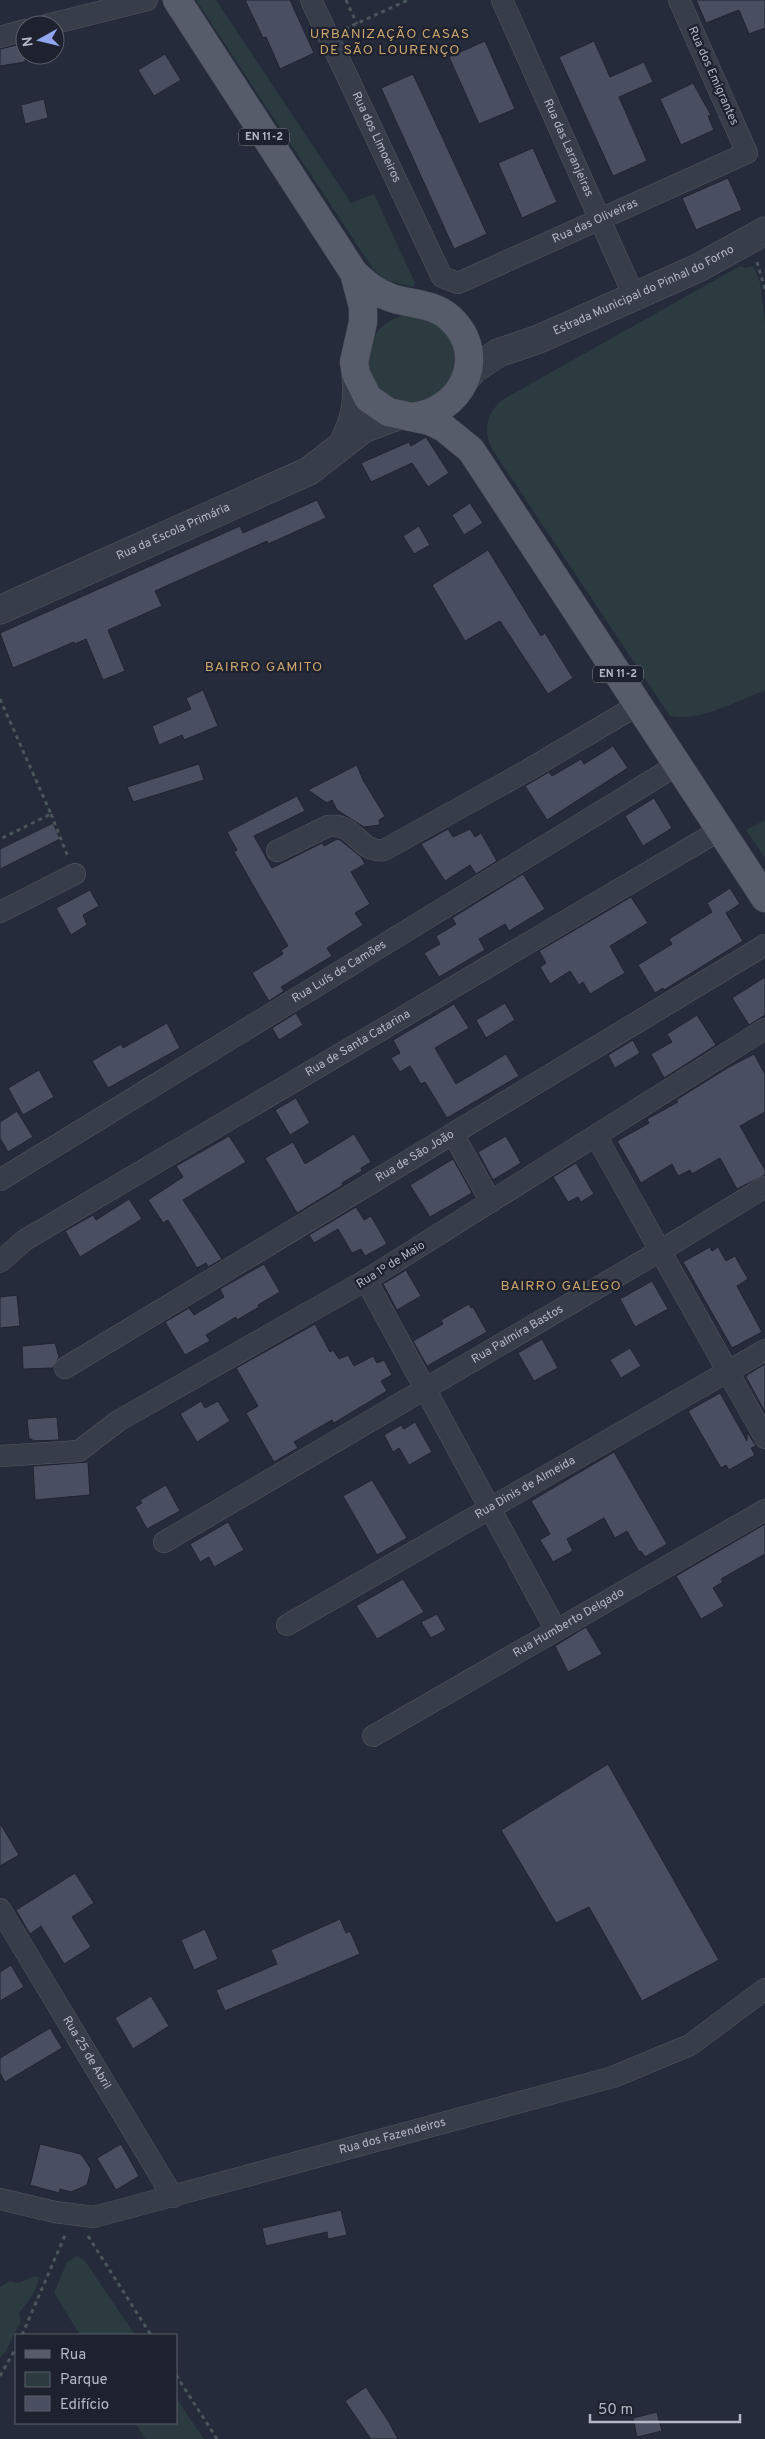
<svg xmlns="http://www.w3.org/2000/svg" width="765" height="2439" font-family="Overpass,sans-serif">
<rect width="100%" height="100%" fill="#252b3a"/>
<path fill="#2b3b3f" d="M 196,0 L 216,0 L 351,203 L 374,194 L 415,283 L 413,287 L 386,280 L 373,269 Z
M 740,266 L 746,268 L 753,266 L 760,282 L 765,322 L 765,690 C 739,700 696,723 670,716 L 492,449 C 483,430 486,414 502,400 Z
M368 359a44 44 0 1 1 88 0a44 44 0 1 1-88 0Z
M 765,820 L 765,858 L 746,830 Z
M 77,2256 L 85,2261 L 135,2335 L 80,2335 L 54,2293 L 67,2262 Z
M 36,2276 L 39,2278 C 36,2293 28,2302 19,2313 L 21,2323 C 12,2334 10,2349 0,2358 L 0,2287 L 10,2281 L 18,2283 Z
M 176,2398 L 204,2439 L 145,2439 L 135,2423 L 176,2423 Z"/>
<path fill="#494e60" stroke="#202431" d="M 245,0 L 290,0 L 314,53 L 280,69 L 266,37 L 263,38 Z
M 696,0 L 765,0 L 765,28 L 749,34 L 739,10 L 706,23 Z
M 485,41 L 515,109 L 479,124 L 449,57 Z
M 594,41 L 610,77 L 644,62 L 653,82 L 619,97 L 647,161 L 613,176 L 559,57 Z
M 25,43 L 25,62 L 0,66 L 0,49 Z
M 165,54 L 181,80 L 154,96 L 138,70 Z
M 413,74 L 487,234 L 454,249 L 381,88 Z
M 693,83 L 711,115 L 708,116 L 714,130 L 681,145 L 660,99 Z
M 44,99 L 48,118 L 25,124 L 21,105 Z
M 533,148 L 557,202 L 522,218 L 498,163 Z
M 728,178 L 742,210 L 696,230 L 682,198 Z
M 426,437 L 449,473 L 428,487 L 412,463 L 371,482 L 361,463 L 409,442 L 411,446 Z
M 317,500 L 326,518 L 268,544 L 267,541 L 155,591 L 162,606 L 108,630 L 125,671 L 103,680 L 86,639 L 75,644 L 74,642 L 13,668 L 0,633 L 240,526 L 243,533 Z
M 470,503 L 483,523 L 464,535 L 452,515 Z
M 419,526 L 430,545 L 414,554 L 403,536 Z
M 488,550 L 541,636 L 545,633 L 573,678 L 548,694 L 500,621 L 465,641 L 432,585 Z
M 203,690 L 218,726 L 184,740 L 182,735 L 159,745 L 152,726 L 191,709 L 186,698 Z
M 613,746 L 628,768 L 547,820 L 525,786 L 549,772 L 552,776 L 581,759 L 584,764 Z
M 199,764 L 204,780 L 133,802 L 127,787 Z
M 357,765 L 363,780 L 385,816 L 379,820 L 380,825 L 364,827 L 337,810 L 332,800 L 327,803 L 308,790 Z
M 297,796 L 305,811 L 254,836 L 272,868 L 322,843 L 324,846 L 337,839 L 340,840 L 361,857 L 365,864 L 351,872 L 370,904 L 355,913 L 363,925 L 327,948 L 332,956 L 281,987 L 284,991 L 269,1001 L 252,973 L 283,954 L 281,950 L 288,946 L 234,852 L 237,850 L 227,832 Z
M 654,798 L 672,828 L 643,846 L 625,816 Z
M 53,823 L 60,839 L 0,869 L 0,849 Z
M 448,829 L 453,837 L 470,829 L 475,837 L 481,833 L 497,861 L 476,874 L 470,865 L 445,881 L 421,844 Z
M 523,874 L 545,909 L 509,931 L 505,924 L 479,939 L 485,950 L 439,977 L 424,953 L 440,944 L 436,936 L 456,924 L 452,918 Z
M 730,888 L 740,904 L 726,913 L 743,941 L 664,990 L 663,988 L 655,993 L 638,965 L 672,944 L 669,939 L 712,912 L 707,903 Z
M 90,890 L 99,906 L 83,915 L 87,925 L 71,935 L 56,908 Z
M 631,897 L 648,923 L 610,946 L 625,973 L 590,994 L 583,982 L 579,985 L 570,971 L 550,984 L 540,967 L 546,963 L 539,951 Z
M 765,977 L 765,1015 L 749,1025 L 732,998 Z
M 505,1003 L 515,1020 L 486,1038 L 476,1020 Z
M 454,1004 L 469,1028 L 435,1048 L 456,1084 L 506,1054 L 519,1076 L 447,1118 L 425,1082 L 421,1084 L 410,1066 L 400,1072 L 391,1058 L 400,1053 L 393,1040 Z
M 296,1013 L 303,1025 L 279,1040 L 272,1028 Z
M 697,1015 L 716,1045 L 664,1078 L 651,1054 L 672,1042 L 667,1034 Z
M 167,1023 L 180,1048 L 108,1088 L 92,1061 L 121,1044 L 123,1048 Z
M 633,1040 L 640,1053 L 615,1068 L 608,1055 Z
M 754,1054 L 765,1074 L 765,1112 L 740,1126 L 765,1170 L 765,1175 L 737,1189 L 720,1158 L 692,1174 L 690,1170 L 678,1176 L 672,1164 L 641,1183 L 617,1141 L 649,1123 L 647,1119 L 678,1102 L 676,1100 L 729,1067 Z
M 39,1070 L 54,1097 L 23,1115 L 8,1088 Z
M 296,1098 L 310,1123 L 290,1135 L 275,1110 Z
M 17,1111 L 33,1137 L 8,1152 L 0,1138 L 0,1122 Z
M 354,1134 L 371,1162 L 361,1168 L 362,1171 L 342,1183 L 343,1185 L 297,1213 L 265,1158 L 293,1142 L 305,1164 Z
M 229,1136 L 246,1162 L 183,1200 L 222,1259 L 208,1267 L 206,1263 L 197,1268 L 168,1220 L 163,1223 L 148,1200 L 183,1177 L 176,1166 Z
M 506,1136 L 521,1163 L 493,1180 L 478,1152 Z
M 453,1159 L 472,1193 L 430,1217 L 410,1185 Z
M 576,1163 L 594,1194 L 581,1202 L 578,1197 L 568,1202 L 553,1177 Z
M 129,1199 L 142,1219 L 80,1257 L 65,1231 L 93,1215 L 96,1220 Z
M 356,1207 L 364,1220 L 371,1216 L 387,1244 L 365,1256 L 361,1249 L 352,1253 L 338,1229 L 314,1243 L 309,1235 Z
M 710,1247 L 712,1251 L 718,1247 L 726,1261 L 735,1256 L 748,1279 L 737,1286 L 762,1332 L 732,1348 L 683,1262 Z
M 264,1264 L 280,1292 L 258,1305 L 259,1307 L 237,1320 L 236,1317 L 206,1335 L 210,1341 L 185,1355 L 165,1322 L 189,1308 L 194,1315 L 224,1297 L 220,1289 Z
M 406,1270 L 421,1296 L 397,1310 L 383,1284 Z
M 652,1281 L 668,1309 L 635,1327 L 620,1299 Z
M 17,1295 L 20,1326 L 0,1328 L 0,1297 Z
M 469,1304 L 471,1308 L 473,1307 L 487,1332 L 427,1366 L 413,1341 L 443,1324 L 441,1320 Z
M 315,1324 L 330,1352 L 333,1350 L 339,1359 L 348,1355 L 354,1366 L 373,1356 L 377,1363 L 384,1360 L 392,1375 L 381,1381 L 387,1391 L 334,1423 L 332,1420 L 294,1442 L 298,1448 L 274,1462 L 246,1413 L 258,1406 L 236,1368 Z
M 542,1339 L 558,1368 L 534,1381 L 518,1353 Z
M 55,1343 L 59,1357 L 53,1368 L 23,1369 L 22,1346 Z
M 630,1348 L 641,1366 L 621,1378 L 610,1360 Z
M 765,1364 L 765,1412 L 746,1377 L 747,1375 Z
M 720,1393 L 747,1441 L 747,1432 L 756,1446 L 751,1448 L 755,1455 L 729,1470 L 726,1465 L 721,1468 L 688,1411 Z
M 201,1401 L 205,1408 L 218,1401 L 230,1421 L 197,1442 L 180,1414 Z
M 57,1417 L 59,1440 L 32,1441 L 32,1439 L 29,1439 L 27,1419 Z
M 415,1422 L 432,1452 L 409,1465 L 399,1448 L 393,1452 L 384,1435 L 401,1425 L 404,1429 Z
M 614,1452 L 667,1544 L 645,1557 L 641,1551 L 639,1552 L 627,1531 L 615,1538 L 604,1518 L 567,1539 L 573,1551 L 553,1562 L 540,1540 L 550,1534 L 531,1501 Z
M 88,1462 L 90,1495 L 35,1500 L 33,1466 Z
M 372,1480 L 407,1538 L 377,1555 L 343,1496 Z
M 166,1485 L 180,1511 L 147,1529 L 135,1507 L 142,1503 L 140,1500 Z
M 228,1522 L 244,1550 L 214,1567 L 209,1557 L 200,1562 L 190,1544 Z
M 765,1524 L 765,1554 L 721,1579 L 723,1582 L 713,1588 L 724,1606 L 701,1619 L 676,1576 Z
M 403,1579 L 424,1612 L 377,1639 L 356,1606 Z
M 437,1614 L 446,1630 L 431,1638 L 421,1622 Z
M 586,1627 L 602,1654 L 568,1672 L 555,1646 Z
M 608,1764 L 719,1960 L 642,2001 L 589,1907 L 556,1923 L 501,1830 Z
M 0,1823 L 19,1855 L 0,1866 Z
M 75,1873 L 94,1903 L 72,1917 L 91,1947 L 64,1964 L 41,1926 L 30,1934 L 16,1910 Z
M 340,1919 L 346,1933 L 350,1931 L 360,1954 L 225,2011 L 216,1990 L 277,1964 L 271,1950 Z
M 205,1929 L 218,1959 L 194,1970 L 181,1940 Z
M 11,1965 L 24,1987 L 0,2001 L 0,1972 Z
M 151,1996 L 169,2026 L 133,2049 L 115,2018 Z
M 50,2028 L 62,2048 L 5,2082 L 0,2073 L 0,2058 Z
M 40,2144 L 81,2154 L 91,2169 L 87,2185 L 71,2192 L 60,2189 L 59,2193 L 30,2185 Z
M 121,2144 L 139,2176 L 116,2190 L 97,2158 Z
M 341,2210 L 347,2235 L 328,2239 L 327,2232 L 266,2246 L 262,2228 Z
M 366,2387 L 390,2424 L 398,2439 L 371,2439 L 345,2401 Z
M 657,2412 L 662,2431 L 637,2437 L 633,2418 Z"/>
<g fill="none" stroke-linecap="round" stroke-linejoin="round">
<g stroke="#545865" stroke-width="22">
<g id="minor">
<path id="s1" d="M 311,0 L 442,277 L 458,283 L 747,153 L 679,0"/>
<path id="s2" d="M 502,0 L 634,296"/>
<path d="M 47,25 L 147,0"/>
<path d="M 0,37 L 25,30"/>
<path d="M 277,851 L 328,826 C 357,822 357,853 384,850 L 528,770 L 638,705"/>
<path d="M 0,912 L 75,874"/>
<path d="M 453,1134 L 491,1202"/>
<path d="M 596,1136 L 765,1438"/>
<path id="s3" d="M 0,1180 L 677,765"/>
<path id="s4" d="M 0,1262 L 25,1240 L 720,830"/>
<path d="M 366,1280 L 556,1630"/>
<path id="s5" d="M 65,1368 L 765,945"/>
<path d="M 0,1456 L 79,1451 L 118,1421 L 366,1280 L 765,1029"/>
<path id="s6" d="M 164,1542 L 660,1251 L 765,1187"/>
<path id="s7" d="M 287,1625 L 765,1350"/>
<path id="s8" d="M 373,1736 L 765,1510"/>
<path id="s9" d="M 0,1909 L 173,2197"/>
<path id="s10" d="M 0,2199 L 55,2212 L 94,2217 L 613,2077 L 690,2045 L 765,1989"/>
</g>
</g>
<g stroke="#545865" stroke-width="29">
<g id="tertiary">
<path id="s11" d="M 465,379 L 474,369 L 498,353 L 539,339 L 698,268 L 765,231"/>
<path d="M 342,445 C 356,419 358,404 356,374"/>
<path id="s12" d="M 0,610 L 309,471 L 363,429 L 398,416"/>
</g>
</g>
<g stroke="#424653" stroke-width="29">
<path id="primary" d="M 177,0 L 354,273 C 365,283 375,292 389,297 C 409,305 432,302 450,318 C 491,356 461,414 410,417
M 354,273 L 363,307 L 363,322 L 354,362 L 356,374 L 368,398 L 388,412 L 430,421 L 444,428 L 471,450 L 765,898"/>
</g>
<path stroke="#49565c" stroke-width="3" stroke-dasharray="4 4" stroke-linecap="butt" d="M 346,0 L 357,24
M 345,29 L 408,0
M 757,262 L 765,289
M 0,699 L 51,814 L 0,839
M 51,814 L 68,857
M 88,2236 L 151,2335
M 22,2335 L 66,2233
M 176,2375 L 217,2439
M 0,2376 L 16,2348"/>
<use href="#minor" stroke="#383d4a" stroke-width="21"/>
<use href="#tertiary" stroke="#383d4a" stroke-width="28"/>
<use href="#primary" stroke="#575c6a" stroke-width="28"/>
</g>
<g text-anchor="middle" dominant-baseline="central" stroke-width="4.5" stroke-linejoin="round" paint-order="stroke">
<g fill="#1e222f" stroke="#878b99" stroke-width="1">
<rect x="239" y="128.5" width="50" height="17" rx="4"/>
<rect x="593" y="665.5" width="50" height="17" rx="4"/>
</g>
<g font-size="11" font-weight="bold" fill="#b4b8c6">
<text x="264" y="137">EN 11-2</text>
<text x="618" y="674">EN 11-2</text>
</g>
<g font-size="12" fill="#b4b8c6" stroke="#1e222f">
<text transform="translate(713 76) rotate(66)">Rua dos Emigrantes</text>
<text stroke="none"><textPath href="#s1" startOffset="152">Rua dos Limoeiros</textPath></text>
<text stroke="none"><textPath href="#s2" startOffset="162">Rua das Laranjeiras</textPath></text>
<text stroke="none"><textPath href="#s1" startOffset="474">Rua das Oliveiras</textPath></text>
<text stroke="none"><textPath href="#s11" startOffset="201">Estrada Municipal do Pinhal do Forno</textPath></text>
<text stroke="none"><textPath href="#s12" startOffset="190">Rua da Escola Primária</textPath></text>
<text stroke="none"><textPath href="#s3" startOffset="398">Rua Luís de Camões</textPath></text>
<text stroke="none"><textPath href="#s4" startOffset="420">Rua de Santa Catarina</textPath></text>
<text stroke="none"><textPath href="#s5" startOffset="409">Rua de São João</textPath></text>
<text transform="translate(391 1265) rotate(-32)">Rua 1º de Maio</text>
<text stroke="none"><textPath href="#s6" startOffset="410">Rua Palmira Bastos</textPath></text>
<text stroke="none"><textPath href="#s7" startOffset="275">Rua Dinis de Almeida</textPath></text>
<text stroke="none"><textPath href="#s8" startOffset="226">Rua Humberto Delgado</textPath></text>
<text stroke="none"><textPath href="#s9" startOffset="168">Rua 25 de Abril</textPath></text>
<text stroke="none"><textPath href="#s10" startOffset="405">Rua dos Fazendeiros</textPath></text>
</g>
<g font-size="14" letter-spacing="1" fill="#caa36a" stroke="#1e222f">
<text x="390" y="34">URBANIZAÇÃO CASAS<tspan x="390" dy="16">DE SÃO LOURENÇO</tspan></text>
<text x="264" y="667">BAIRRO GAMITO</text>
<text x="561" y="1286">BAIRRO GALEGO</text>
</g>
</g>
<rect x="15" y="2334" width="162" height="90" fill="#1e222f" stroke="#5a5e6b"/>
<rect x="25" y="2350" width="25" height="8" fill="#575c6a" stroke="#5a5e6b"/>
<text x="60" y="2359" font-size="15" fill="#b4b8c6">Rua</text>
<rect x="25" y="2372" width="25" height="15" fill="#2b3b3f" stroke="#5a5e6b"/>
<text x="60" y="2384" font-size="15" fill="#b4b8c6">Parque</text>
<rect x="25" y="2396" width="25" height="15" fill="#494e60" stroke="#5a5e6b"/>
<text x="60" y="2409" font-size="15" fill="#b4b8c6">Edifício</text>
<g transform="translate(40 40) rotate(262)"><circle r="24" fill="#1e222f" stroke="#5a5e6b"/>
<path d="M0-4L9 19L0 12L-9 19Z" fill="#91a6ee"/>
<text y="-8" font-size="14" font-weight="bold" text-anchor="middle" fill="#b4b8c6">N</text>
</g>
<path d="M590 2414v8h150v-8" fill="none" stroke="#b4b8c6" stroke-width="2.5"/>
<text x="598" y="2414" font-size="15" fill="#b4b8c6" stroke="#1e222f" stroke-width="4" paint-order="stroke">50 m</text>
</svg>
